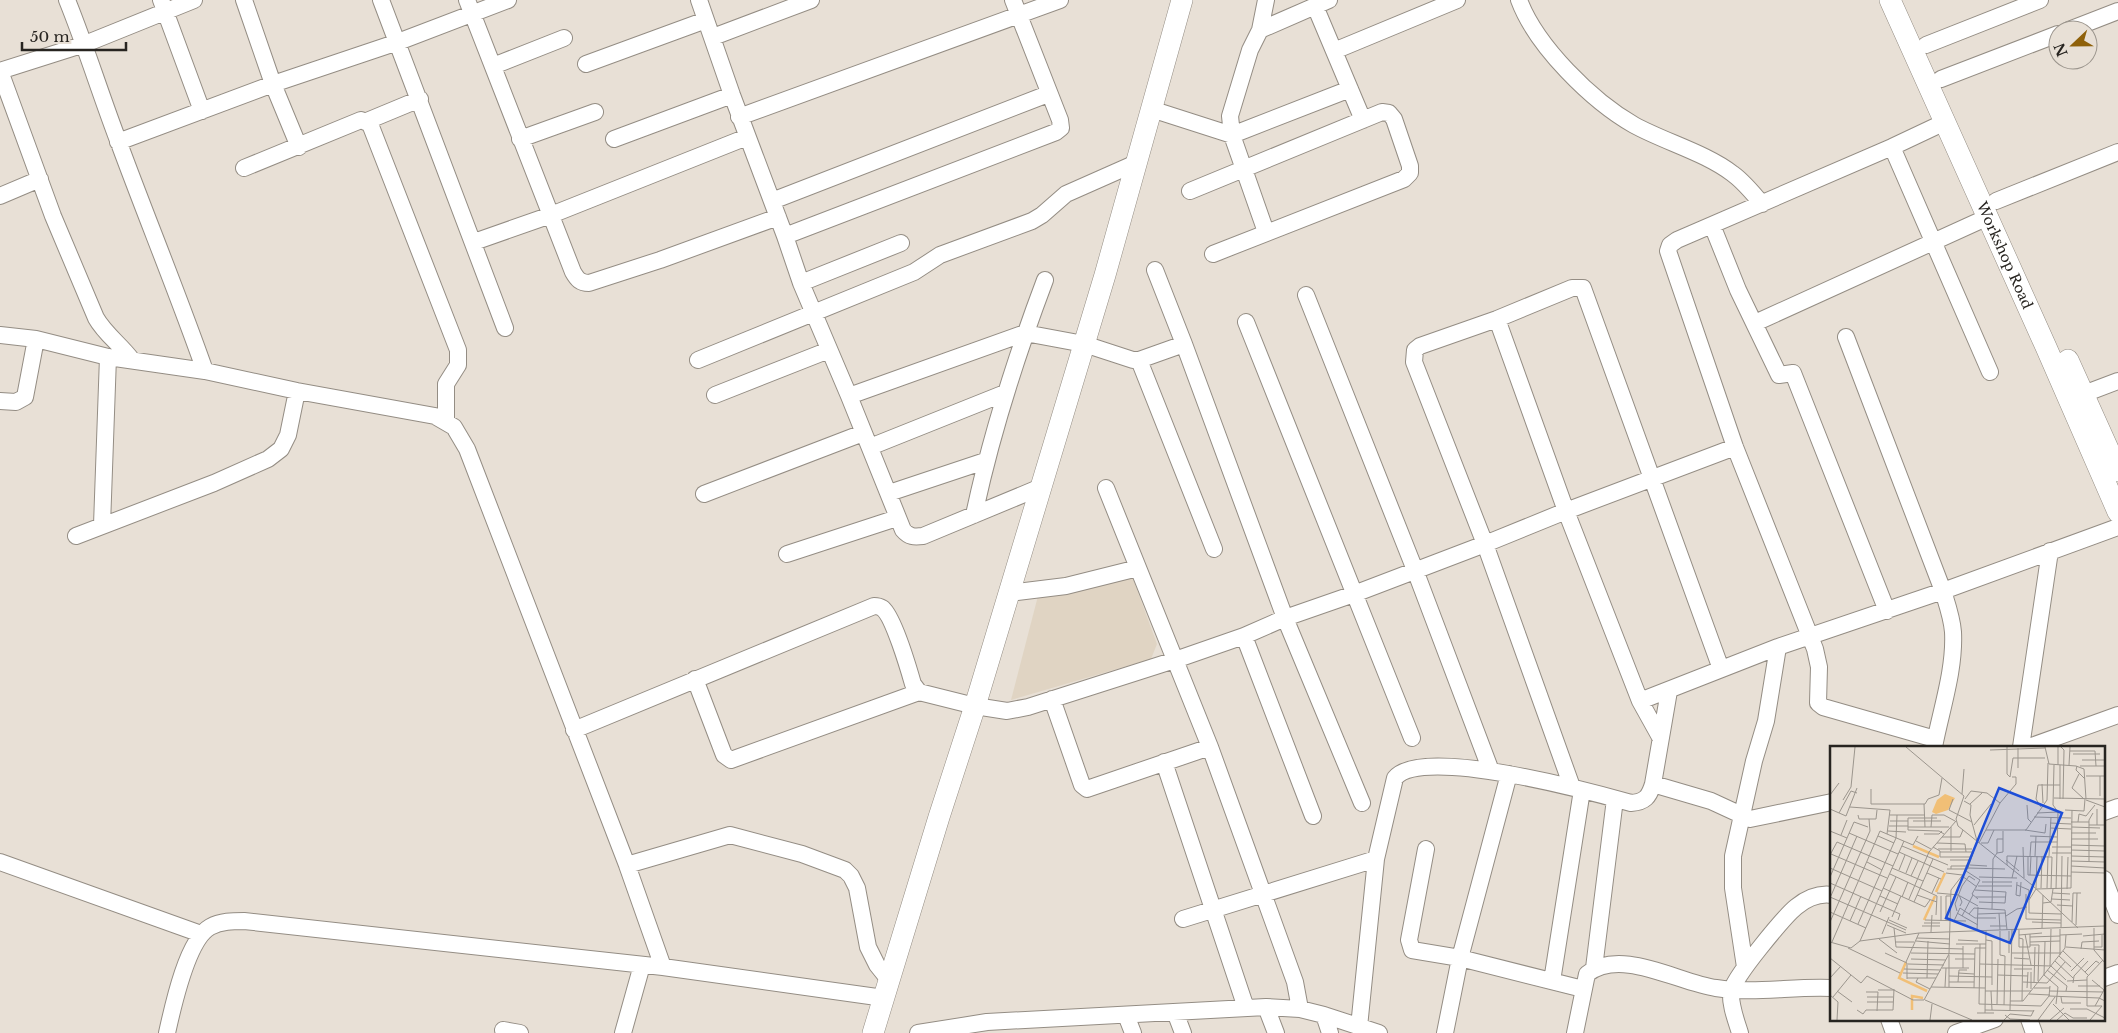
<svg xmlns="http://www.w3.org/2000/svg" width="2118" height="1033" font-family="'Libre Baskerville',serif">
<rect width="100%" height="100%" fill="#e8e0d6"/>
<path fill="#e0d4c3" d="M 1132,576 L 1157,644 L 1151,659 L 1011,700 L 1039,592 Z"/>
<g fill="none" stroke-linecap="round" stroke-linejoin="round">
<g stroke="#948d84" stroke-width="18">
<path id="minor" d="M 67,0 C 86,47 101,96 119,143 C 147,219 178,294 205,371
M 161,0 L 202,111
M 244,0 L 273,84 L 299,147
M 381,0 L 505,328
M 467,0 L 573,272 C 577,279 580,283 589,283 L 660,260 L 778,217
M 699,0 L 732,95 L 785,236 L 801,283 L 849,396 L 903,530 C 909,537 914,537 923,536 L 1041,487
M 1519,0 C 1536,46 1592,101 1634,125 C 1665,142 1706,153 1733,174 C 1744,182 1753,193 1762,204
M 1315,6 L 1363,120
M 1260,30 L 1266,0
M 2069,30 L 2118,11
M 713,37 L 811,0
M 1926,45 L 2040,0
M 1334,51 L 1457,0
M 586,64 L 706,20
M 493,66 L 564,38
M 0,71 L 53,216 L 96,318 C 105,334 121,345 132,360
M 0,71 L 85,44 L 194,0
M 1941,79 L 2058,34
M 1151,109 L 1232,135 L 1350,89
M 739,117 L 1060,0
M 367,121 L 420,99
M 520,139 L 595,112
M 614,139 L 732,95
M 118,142 L 273,84 L 398,42 L 508,0
M 1892,147 L 1990,372
M 244,168 L 361,120 L 370,124 L 458,350 L 458,365 L 446,384 L 446,422
M 1190,191 L 1382,112 L 1389,113 L 1394,119 L 1410,166 L 1410,173 L 1404,179 L 1213,254
M 0,196 L 40,179
M 772,201 L 1048,94
M 1996,201 L 2118,152
M 1712,225 L 1738,290 L 1779,375 L 1793,373 L 1887,611
M 1266,232 L 1232,135 L 1230,116 L 1250,50 L 1260,30 L 1329,0
M 785,236 L 1056,132 L 1061,128 L 1060,120 L 1013,0
M 474,242 L 551,215 L 747,137
M 1155,270 L 1184,344 L 1285,618 L 1362,803
M 801,283 L 901,243
M 1306,295 L 1415,570 L 1491,771
M 1497,319 L 1566,511 L 1640,701 L 1660,737
M 1246,322 L 1412,738
M 1755,323 L 1988,217
M 0,335 L 36,339 L 108,357 L 205,371 L 297,391 L 435,416 L 454,427 L 467,449 L 627,865 L 663,967
M 1846,337 L 1943,591 C 1947,604 1952,618 1953,632 C 1955,670 1941,710 1934,747
M 698,360 L 914,272 L 940,255 L 1032,221 L 1042,215 L 1066,194 L 1136,163
M 1139,360 L 1214,549
M 715,395 L 829,350
M 849,396 L 1025,333 L 1084,344 L 1133,360 L 1139,360 L 1184,344
M 2073,398 L 2118,381
M 0,401 L 16,402 L 25,397 L 36,339
M 870,447 L 1005,393
M 1106,488 L 1210,747 L 1295,982 L 1300,1009
M 889,493 L 985,461
M 704,494 L 863,433
M 974,515 C 991,435 1016,357 1045,280
M 102,525 L 108,357
M 76,536 L 214,483 L 268,459 L 281,449 L 288,435 L 297,391
M 787,554 L 897,518
M 1009,593 L 1066,586 L 1138,568
M 1244,636 L 1313,816
M 695,679 L 724,755 L 731,760 L 919,692
M 1052,699 L 1082,785 L 1087,789 L 1210,747
M 1640,701 L 1778,647 L 1943,591 L 2118,527
M 574,730 L 874,606 C 877,606 879,606 882,608 C 893,615 909,670 913,684 L 919,692 L 975,706 L 1007,711 L 1028,707 L 1175,660 L 1244,636 L 1285,618 L 1354,594 L 1485,544 L 1566,511 L 1735,447
M 1935,739 L 1823,707 L 1818,703 L 1819,667 L 1815,649 L 1735,447 L 1668,251 L 1670,245 L 1677,240 L 1892,147 L 1945,122
M 2021,747 L 2050,551
M 2029,747 L 2118,715
M 1164,762 L 1246,1008
M 1653,784 L 1711,801 L 1750,819 L 1832,802
M 1572,787 L 1485,544 L 1414,362 L 1415,350 L 1420,346 L 1497,319 L 1572,288 L 1583,288 L 1721,669
M 2104,812 L 2118,807
M 1426,849 L 1409,940 L 1412,950 L 1460,958 L 1583,989
M 0,862 L 201,934
M 627,865 L 730,835 L 802,854 L 845,870 L 851,876 L 857,888 L 868,947 L 877,965 L 889,980
M 2104,879 L 2118,915
M 1183,919 L 1376,859
M 1745,967 L 1733,888 L 1733,856 L 1754,761 L 1766,721 L 1778,647
M 1594,968 L 1615,799
M 2104,978 L 2118,973
M 1552,981 L 1582,790
M 1266,1007 L 1276,1033
M 1175,1012 L 1183,1033
M 1126,1015 L 1133,1033
M 1324,1015 L 1330,1033
M 1889,1019 L 1894,1033
M 2029,1019 L 2034,1033
M 1359,1027 L 1376,859 L 1395,778 C 1421,745 1592,792 1631,803 C 1645,802 1649,797 1653,784 L 1669,691
M 503,1030 L 520,1033
M 167,1033 C 173,1006 187,940 210,927 C 221,921 233,921 244,921 L 663,967 L 884,998
M 623,1033 L 642,965
M 918,1033 L 987,1022 L 1266,1007 L 1300,1009 L 1324,1015 L 1379,1033
M 1445,1033 L 1460,958 L 1509,774
M 1575,1033 L 1587,974 C 1621,947 1679,983 1716,988 C 1754,994 1794,986 1832,988
M 1740,1033 C 1736,1020 1730,1005 1731,992 C 1732,979 1785,916 1796,907 C 1807,898 1818,893 1832,895
M 1956,1033 L 1995,1019"/>
</g>
<g stroke="#948d84" stroke-width="22">
<g id="major">
<path id="s1" d="M 1890,0 L 2046,347 L 2118,512"/>
<path d="M 2068,360 L 2118,471"/>
<path d="M 873,1033 L 939,817 L 975,706 L 1105,275 L 1182,0"/>
</g>
</g>
<use href="#minor" stroke="#fff" stroke-width="16"/>
<use href="#major" stroke="#fff" stroke-width="21"/>
</g>
<g text-anchor="middle" dominant-baseline="central" stroke-width="4" stroke-linejoin="round" paint-order="stroke">
<g font-size="14" fill="#272420" stroke="#e8e0d6">
<text stroke="none"><textPath href="#s1" startOffset="280">Workshop Road</textPath></text>
</g>
</g>
<g transform="translate(1830 746)">
<rect width="275" height="275" fill="#e8e0d6"/>
<path d="M 115,48 L 125,52 L 118,64 L 106,68 L 102,66 L 107,54 Z" fill="#f1bf76"/>
<path fill="none" stroke="#f1bf76" stroke-width="2.5" d="M 83,100 L 109,111M 106,146 L 115,127M 94,174 L 105,150M 76,216 L 69,232 L 97,245M 82,264 L 82,250 L 93,252"/>
<path fill="none" stroke="#9b958d" stroke-width="1" d="M 76,1 L 134,50 L 126,73 L 128,80 L 202,139 L 248,182M 177,1 L 177,28 L 180,31 L 183,12 L 215,12M 215,1 L 219,18 L 246,20 L 254,23 L 256,53M 228,1 L 228,19M 231,1 L 234,4 L 233,53M 188,2 L 188,22M 160,4 L 215,2M 240,5 L 265,5 L 266,20M 243,8 L 270,8M 252,14 L 275,14M 224,19 L 223,59 L 228,66 L 226,143M 239,19 L 240,1M 247,20 L 246,24 L 255,33M 250,20 L 275,20M 249,28 L 242,42 L 254,53M 256,30 L 275,30M 212,38 L 213,57M 41,43 L 41,58 L 95,58 L 98,53 L 109,49 L 112,32M 132,48 L 134,23M 0,49 L 9,37M 270,50 L 270,30M 224,52 L 275,53M 123,53 L 119,64 L 142,76M 135,53 L 141,45 L 157,47 L 170,57 L 149,97M 230,53 L 230,19M 13,54 L 21,41 L 25,1M 256,54 L 275,61M 170,57 L 186,38 L 186,31 L 182,31M 94,58 L 95,81M 140,58 L 152,47M 197,59 L 198,73 L 201,76M 20,61 L 60,64 L 57,88 L 83,99 L 88,90M 211,61 L 206,53 L 208,39 L 230,39M 0,63 L 16,70 L 27,42M 235,64 L 254,65 L 255,53M 9,67 L 21,45 L 27,47M 207,67 L 228,66M 28,69 L 29,73 L 46,73 L 47,64M 60,69 L 95,69M 204,71 L 241,72M 107,72 L 78,72 L 78,84 L 109,85 L 114,88M 60,75 L 78,75M 83,75 L 111,75M 241,76 L 259,76M 248,76 L 249,68 L 256,70 L 265,59M 220,77 L 241,78M 144,79 L 161,58M 259,79 L 275,79M 267,79 L 267,63M 59,80 L 78,80M 78,81 L 119,81M 101,81 L 102,69 L 114,69 L 125,75M 121,81 L 121,105M 242,81 L 270,82M 220,82 L 241,83M 156,84 L 196,84 L 217,54 L 218,17M 195,84 L 215,87 L 216,78M 0,85 L 17,92M 58,85 L 76,86M 19,87 L 68,108M 241,87 L 266,87M 94,88 L 109,88 L 112,85M 11,89 L 17,74M 48,90 L 64,97M 200,90 L 227,91M 112,91 L 130,91 L 133,84M 241,93 L 268,93M 86,95 L 101,103M 107,97 L 135,98 L 136,106M 151,97 L 158,97 L 164,84M 241,99 L 275,100M 72,100 L 118,119M 103,101 L 110,105 L 110,111 L 142,111M 193,101 L 194,132M 222,101 L 241,101M 108,103 L 142,103M 241,104 L 275,105M 69,106 L 114,126M 110,106 L 144,106M 167,107 L 167,93 L 173,93M 222,107 L 241,107M 1,108 L 57,132M 0,109 L 7,96 L 63,120M 198,110 L 198,129 L 241,130M 200,110 L 201,96 L 227,96M 205,110 L 206,90M 219,110 L 221,71M 241,110 L 275,111M 120,114 L 141,114M 176,114 L 189,125M 241,115 L 275,116M 37,116 L 52,124M 259,116 L 259,74 L 263,67M 140,119 L 157,120M 177,119 L 177,110 L 222,111 L 221,143M 241,120 L 275,122M 0,122 L 52,145M 62,122 L 93,135M 138,122 L 175,123M 117,123 L 137,123M 121,123 L 121,120 L 139,120M 69,124 L 75,109M 136,125 L 150,134 L 142,148 L 148,153M 241,126 L 275,127M 76,127 L 82,112M 97,127 L 111,133M 116,127 L 132,129M 60,128 L 107,150 L 106,169M 200,129 L 201,110M 81,130 L 88,115M 132,130 L 147,141M 0,131 L 24,76 L 38,81M 149,131 L 187,132M 182,132 L 187,110M 152,136 L 182,136M 187,136 L 186,149 L 190,150 L 191,136M 0,137 L 70,168 L 68,174M 187,139 L 199,144 L 199,167M 148,140 L 182,140M 53,142 L 95,161 L 100,154M 206,142 L 207,110M 211,142 L 212,110M 217,142 L 218,110M 237,143 L 238,111M 145,144 L 176,146 L 175,157 L 149,156M 102,147 L 109,132M 107,147 L 129,149 L 132,156 L 130,160M 223,147 L 240,148M 196,148 L 196,173 L 231,174M 87,149 L 107,156M 50,150 L 68,158M 111,150 L 111,175M 130,150 L 148,160M 0,151 L 76,184M 72,151 L 78,136M 146,151 L 176,151M 0,152 L 27,90M 79,153 L 99,106 L 126,75M 222,153 L 240,154M 199,154 L 206,143 L 241,142 L 242,64M 84,156 L 103,113M 213,157 L 221,156 L 223,143M 227,159 L 243,160M 162,163 L 163,113 L 167,107 L 173,106 L 173,85M 127,165 L 125,158 L 132,140 L 139,130 L 145,134M 0,166 L 36,182M 50,166 L 66,131M 127,167 L 148,179M 169,167 L 170,184M 199,167 L 231,168M 139,168 L 144,162 L 175,164 L 177,184M 148,168 L 176,167M 132,170 L 143,149M 176,170 L 187,163 L 197,161M 62,171 L 71,150M 59,174 L 77,182M 95,174 L 136,175M 20,175 L 31,150M 116,175 L 116,150 L 121,150M 124,175 L 130,162 L 145,172 L 166,172M 0,176 L 40,85 L 39,73M 202,176 L 231,177M 242,176 L 243,147 L 251,147M 94,177 L 110,177M 28,178 L 66,92 L 67,69M 57,179 L 76,187M 246,179 L 247,147M 92,180 L 110,180M 160,180 L 176,180M 64,182 L 66,201 L 133,203M 212,182 L 213,149M 231,182 L 232,110M 264,182 L 264,204 L 275,217M 189,184 L 189,192 L 193,193 L 192,255M 147,185 L 148,161M 170,185 L 170,209 L 175,210 L 174,259M 101,186 L 102,169M 89,187 L 275,180M 52,188 L 59,171M 195,188 L 201,219M 189,189 L 212,187M 230,189 L 252,188M 253,190 L 275,188M 200,191 L 230,190M 87,192 L 120,193M 189,192 L 189,201 L 200,201 L 200,188M 49,193 L 67,207M 128,194 L 148,195M 156,194 L 162,195 L 162,239M 30,195 L 74,95M 86,195 L 120,198M 0,196 L 21,202 L 30,195 L 89,187M 2,196 L 50,85 L 57,88M 65,196 L 84,196M 200,196 L 230,195M 215,196 L 214,229 L 228,241 L 226,258M 126,198 L 156,198M 150,198 L 149,258 L 211,260M 200,199 L 209,199 L 208,235M 236,201 L 275,204M 264,201 L 272,201 L 272,189M 18,202 L 70,227M 251,203 L 252,196 L 269,195M 233,205 L 258,229M 55,207 L 77,217 L 77,233M 81,207 L 145,208M 179,207 L 179,185M 182,207 L 231,207M 230,209 L 230,183M 229,210 L 241,221M 0,212 L 31,237 L 37,230 L 83,254 L 94,254 L 119,208 L 121,144 L 138,122 L 147,95 L 140,69 L 141,59 L 134,55M 184,212 L 199,213M 81,213 L 116,214M 125,213 L 145,213M 225,215 L 243,232M 76,216 L 89,187M 78,218 L 114,219M 150,218 L 221,220 L 236,234M 220,220 L 221,183M 112,222 L 139,222M 133,222 L 133,200M 74,223 L 111,224M 184,223 L 202,223M 217,224 L 237,240 L 236,245M 241,225 L 254,212M 255,226 L 266,215 L 269,217M 73,227 L 108,228M 128,227 L 144,228M 168,229 L 198,230M 119,230 L 162,231M 0,232 L 11,220M 77,232 L 106,232M 88,232 L 86,236 L 100,243M 97,232 L 98,195M 262,234 L 274,244 L 265,260M 237,235 L 257,234M 119,236 L 144,236M 128,236 L 129,224 L 137,224M 193,236 L 217,237 L 235,216M 204,236 L 205,201M 243,237 L 244,230 L 258,215M 248,240 L 270,240M 101,241 L 155,242M 115,241 L 116,222M 119,241 L 119,209M 144,242 L 145,202 L 156,202M 197,242 L 198,226M 204,242 L 220,242M 201,243 L 201,226M 48,244 L 64,244M 7,245 L 22,256M 155,245 L 201,245M 161,245 L 162,264M 220,245 L 273,246M 36,246 L 48,246 L 47,265M 199,248 L 220,249M 0,249 L 8,256 L 7,274M 219,250 L 269,252 L 275,255M 3,251 L 21,229M 37,251 L 63,251M 231,251 L 232,257 L 251,257M 95,254 L 142,274M 180,255 L 193,255 L 235,202 L 236,189M 37,256 L 63,256M 167,258 L 168,213M 223,258 L 239,274M 211,260 L 219,250 L 220,240M 272,260 L 257,260 L 257,231 L 273,214M 240,263 L 257,263 L 275,272M 27,264 L 33,268 L 36,264 L 63,264 L 64,243M 155,264 L 204,265M 180,264 L 182,184M 147,267 L 164,267M 155,267 L 156,184M 175,269 L 180,273 L 200,274M 100,274 L 102,258M 174,274 L 180,268 L 201,270 L 204,264M 208,274 L 225,251M 220,274 L 234,262M 227,274 L 235,267 L 243,272 L 257,272M 260,274 L 272,260"/>
<path fill="#1d4ed8" fill-opacity="0.15" stroke="#1d4ed8" stroke-width="2.5" d="M 169,42 L 232,67 L 180,197 L 116,172 Z"/>
<rect width="275" height="275" fill="none" stroke="#272420" stroke-width="2.5"/>
</g>
<g transform="translate(2073 45) rotate(248)"><circle r="24" fill="#e8e0d6" stroke="#9b958d"/>
<path d="M0-4L9 19L0 12L-9 19Z" fill="#8f610a"/>
<text y="-8" font-size="14" font-weight="bold" text-anchor="middle" fill="#272420">N</text>
</g>
<path d="M22 42v8h104v-8" fill="none" stroke="#272420" stroke-width="2.5"/>
<text x="30" y="42" font-size="15" fill="#272420" stroke="#e8e0d6" stroke-width="4" paint-order="stroke">50 m</text>
</svg>
